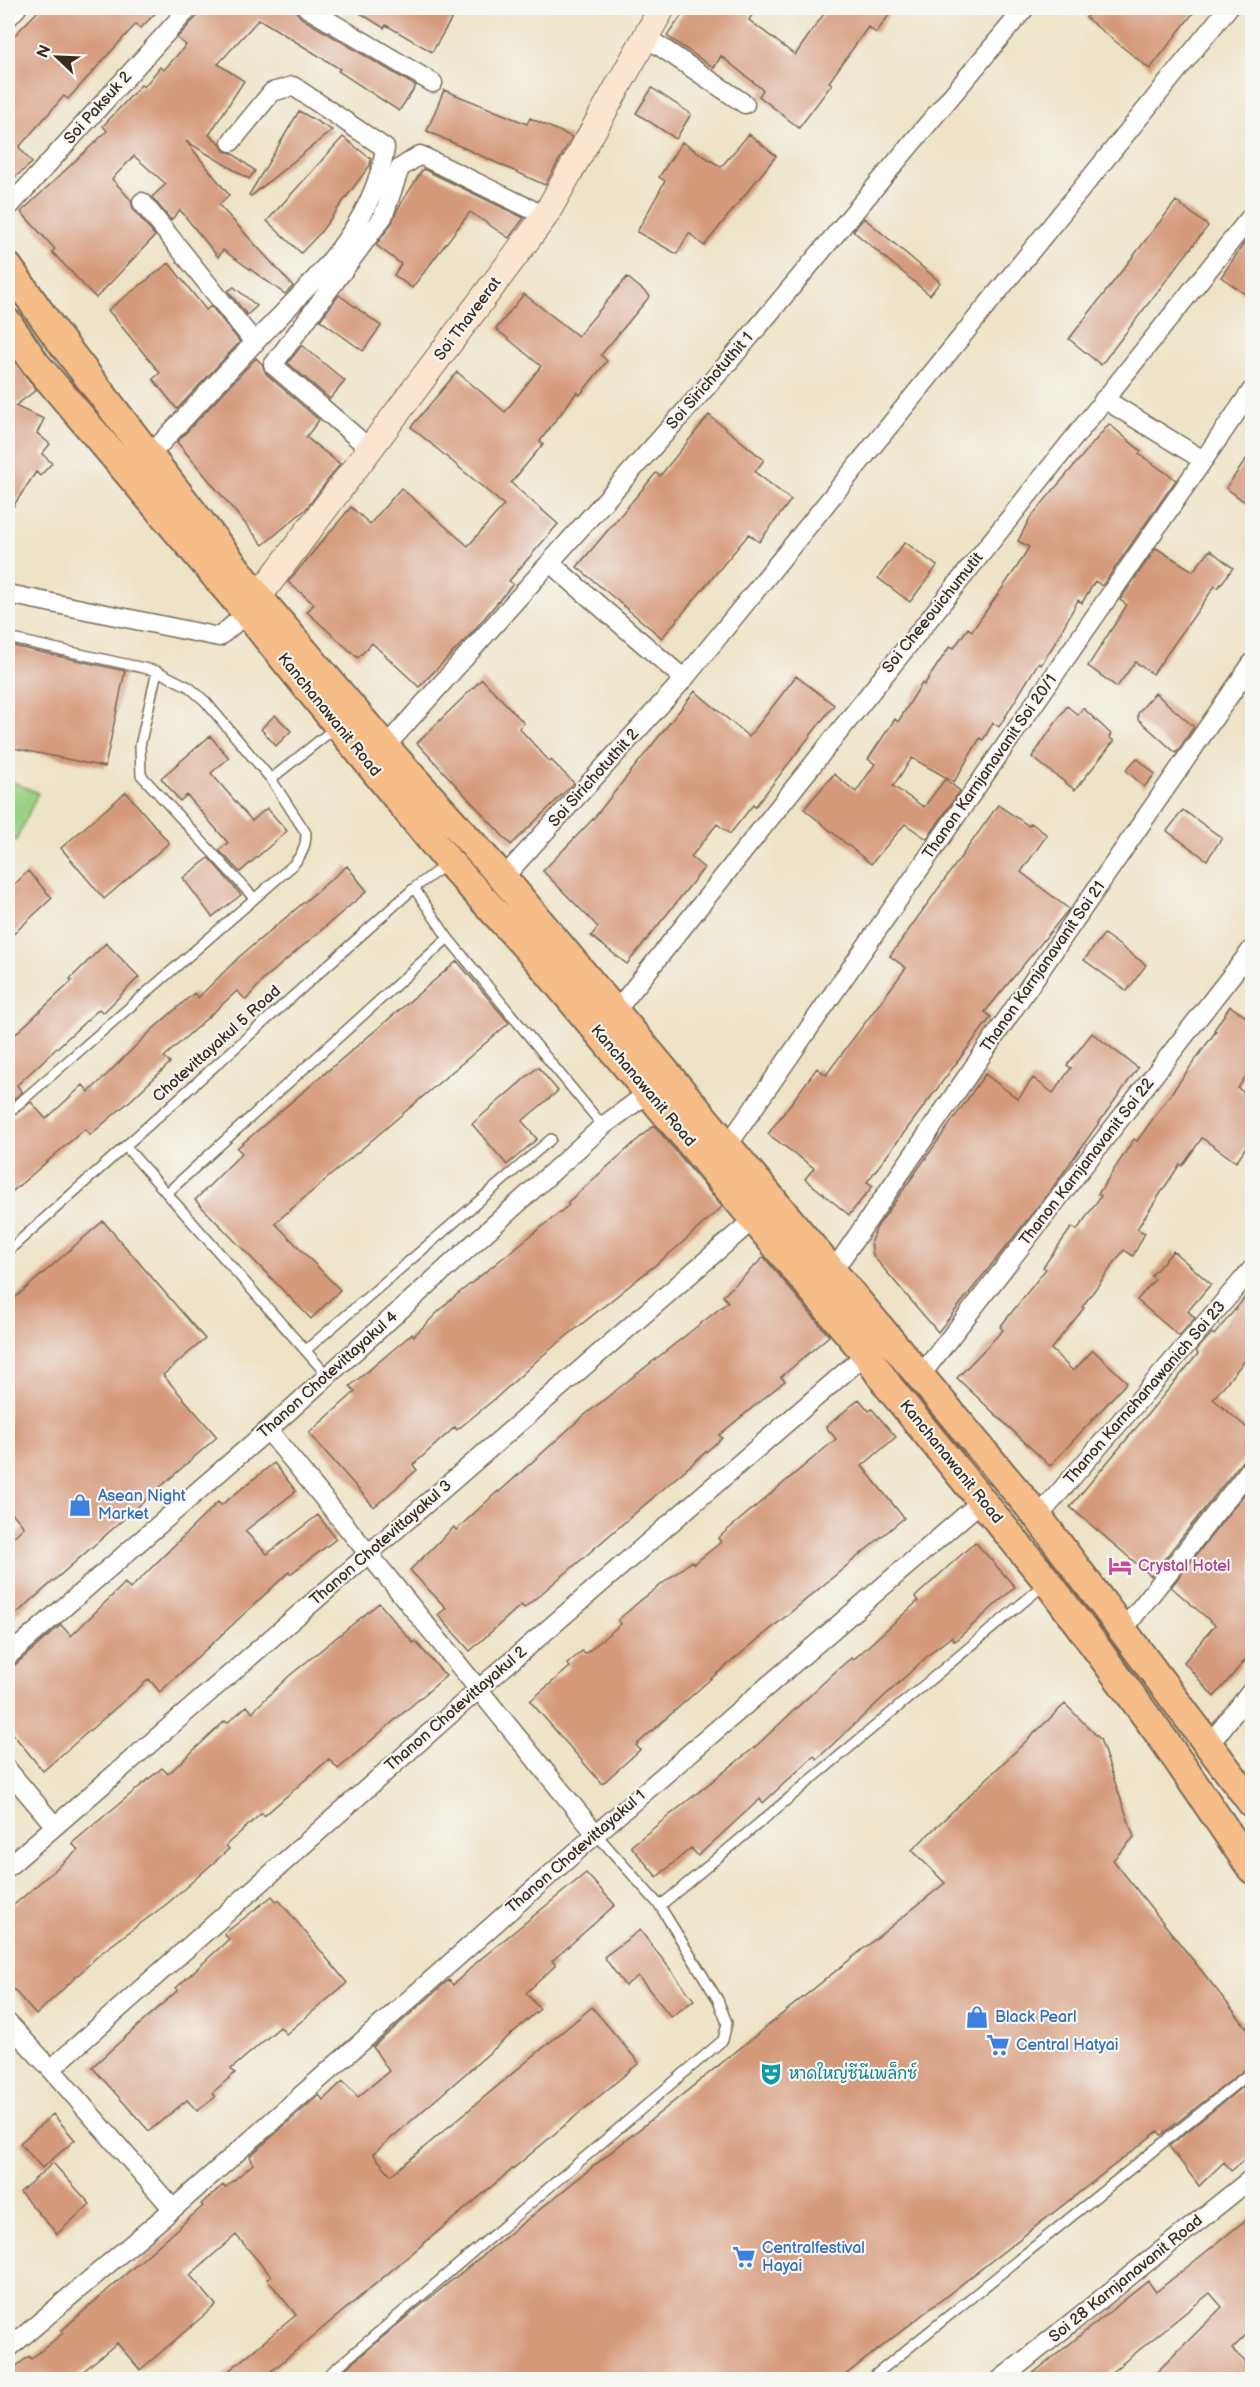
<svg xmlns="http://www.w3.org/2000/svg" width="1260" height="2387" font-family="'Balsamiq Sans','Playpen Sans Thai',sans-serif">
<rect width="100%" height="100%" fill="#f6f6f2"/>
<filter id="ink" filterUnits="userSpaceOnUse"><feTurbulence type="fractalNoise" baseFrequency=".0167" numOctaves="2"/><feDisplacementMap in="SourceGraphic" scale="12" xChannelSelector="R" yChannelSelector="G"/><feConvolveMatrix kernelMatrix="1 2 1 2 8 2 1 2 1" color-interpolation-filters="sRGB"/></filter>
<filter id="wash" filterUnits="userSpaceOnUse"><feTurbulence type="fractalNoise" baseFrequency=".008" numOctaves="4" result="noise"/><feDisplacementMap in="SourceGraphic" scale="24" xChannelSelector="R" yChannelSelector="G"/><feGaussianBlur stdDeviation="1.35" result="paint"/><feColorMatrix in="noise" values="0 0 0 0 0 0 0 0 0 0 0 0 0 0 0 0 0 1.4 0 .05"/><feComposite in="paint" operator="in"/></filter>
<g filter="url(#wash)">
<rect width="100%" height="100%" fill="#eee3c6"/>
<path fill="#9ad183" stroke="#6a7e50" stroke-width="1.5" d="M 8,780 L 38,793 L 16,841 L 8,837 Z"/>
<g id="blocks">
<path fill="#d59a7c" d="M 41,8 L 160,8 L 141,28 L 136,24 L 68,99 L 64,96 L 19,147 L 32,163 L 8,183 L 8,42 Z
M 205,8 L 293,8 L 301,18 L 416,86 L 399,111 L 338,71 L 340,69 L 259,19 L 218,64 L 244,81 L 209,135 L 220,143 L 224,151 L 232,153 L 255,171 L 249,179 L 186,141 L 229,195 L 219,205 L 293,286 L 285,294 L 223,250 L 218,257 L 180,210 L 171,220 L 152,197 L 166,184 L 134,156 L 112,179 L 131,200 L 133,209 L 155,236 L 96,298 L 52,252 L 55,249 L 21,212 L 107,131 L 103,126 L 141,85 L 144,87 L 160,67 L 164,70 L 186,45 L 177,38 Z
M 352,8 L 458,8 L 432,52 L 386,25 L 384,28 Z
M 687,8 L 740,8 L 752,15 L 749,20 L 795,55 L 828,8 L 894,8 L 876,33 L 868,27 L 829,82 L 832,84 L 799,128 L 759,96 L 763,90 L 721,56 L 714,68 L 667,36 Z
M 1094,8 L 1197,8 L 1150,69 L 1086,18 Z
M 652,88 L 691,114 L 676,139 L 636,113 Z
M 444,90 L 527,124 L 530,118 L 572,137 L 545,185 L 427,131 Z
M 299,111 L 332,130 L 251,196 L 249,195 Z
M 749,134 L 776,156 L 704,246 L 689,233 L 677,254 L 637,232 L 665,181 L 659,177 L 682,142 L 721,167 Z
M 343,137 L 371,159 L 370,165 L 320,233 L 301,253 L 267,221 Z
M 423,169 L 524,218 L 509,238 L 470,212 L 412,288 L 394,275 L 401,264 L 376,245 L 392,223 L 397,210 Z
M 1176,201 L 1208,226 L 1101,365 L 1069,339 Z
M 864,218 L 940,282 L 930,295 L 853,231 Z
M 1252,232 L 1252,299 L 1221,277 Z
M 169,263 L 206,310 L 211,306 L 240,342 L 177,409 L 153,379 L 160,373 L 108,310 Z
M 627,277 L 650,296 L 601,355 L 607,361 L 580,395 L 577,392 L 540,441 L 543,444 L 511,483 L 558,524 L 509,581 L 513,584 L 470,635 L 419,687 L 372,643 L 358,658 L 307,612 L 314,604 L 288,582 L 351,507 L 370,524 L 401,488 L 468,546 L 504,505 L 411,427 L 457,372 L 505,412 L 541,366 L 496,329 L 524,294 L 578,336 Z
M 234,287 L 257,306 L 247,315 L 228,291 Z
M 339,295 L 381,326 L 363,351 L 320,320 Z
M 302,345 L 345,381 L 330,399 L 288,363 Z
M 8,352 L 36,390 L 15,406 L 44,419 L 37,433 L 50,444 L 42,454 L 52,463 L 40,476 L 36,472 L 8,514 Z
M 256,358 L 262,364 L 266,374 L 319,420 L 306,437 L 340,464 L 306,509 L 263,545 L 177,442 Z
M 709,415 L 764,460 L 755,472 L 791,500 L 759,542 L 749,534 L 662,638 L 577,567 L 656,473 L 660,476 Z
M 1109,424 L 1141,451 L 1139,454 L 1176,480 L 1102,586 L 1095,581 L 1082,603 L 1078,600 L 1055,643 L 1041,665 L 1038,663 L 999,727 L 993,723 L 983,740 L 980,738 L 954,782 L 912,758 L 893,786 L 924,807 L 945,779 L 960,791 L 927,839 L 905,824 L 871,864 L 804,809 L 834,774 L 856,792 L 875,764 L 868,759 L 895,719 L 898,722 L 922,683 L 924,685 L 950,646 L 954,648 L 968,628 L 972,631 L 1017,567 L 1029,547 L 1018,541 L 1030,518 Z
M 1252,451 L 1252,507 L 1226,488 Z
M 905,542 L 937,566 L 910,602 L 878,578 Z
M 1156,548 L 1193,571 L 1210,550 L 1233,568 L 1218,588 L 1215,586 L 1153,674 L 1135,662 L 1117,687 L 1088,666 L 1127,605 L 1120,600 Z
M 8,645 L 125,671 L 105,767 L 8,747 Z
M 796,676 L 834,705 L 755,807 L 753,805 L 730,834 L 717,824 L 691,857 L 704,868 L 627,964 L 591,936 L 598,927 L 543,871 L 594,818 L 695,691 L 749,737 Z
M 482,679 L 524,723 L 519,728 L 550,762 L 551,760 L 574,783 L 511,845 L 417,743 Z
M 1155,693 L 1194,727 L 1176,753 L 1138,719 L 1138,713 Z
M 1067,706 L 1078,715 L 1083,708 L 1111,734 L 1109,737 L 1114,741 L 1075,790 L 1032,757 Z
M 275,715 L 291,731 L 276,746 L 261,729 Z
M 210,736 L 229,758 L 211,773 L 252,821 L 267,808 L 287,831 L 240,872 L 219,850 L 228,843 L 187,795 L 180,801 L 161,778 Z
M 1137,758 L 1155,774 L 1144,787 L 1126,770 Z
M 126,792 L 169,843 L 104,899 L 61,848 Z
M 998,805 L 1029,826 L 1031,823 L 1047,835 L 1021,872 L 1069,909 L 985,1012 L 991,1017 L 867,1182 L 873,1186 L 849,1215 L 805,1179 L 814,1168 L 768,1134 L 817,1068 L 826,1075 L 906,968 L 890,956 Z
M 1183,810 L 1222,838 L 1207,860 L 1167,831 Z
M 209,858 L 241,895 L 212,917 L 183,878 Z
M 347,866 L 367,891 L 264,979 L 246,1000 L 237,991 L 164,1057 L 170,1063 L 131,1100 L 90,1135 L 85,1129 L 8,1195 L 8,1120 L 31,1102 L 46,1119 L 83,1085 L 89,1092 L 153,1029 L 194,993 L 198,998 L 239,957 Z
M 28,871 L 52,898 L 8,939 L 8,891 Z
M 1104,934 L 1146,965 L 1127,991 L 1084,960 Z
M 106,943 L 139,977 L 103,1013 L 99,1009 L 17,1085 L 22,1092 L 8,1104 L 8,1041 L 72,981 L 70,979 Z
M 457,961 L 509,1023 L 275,1223 L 340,1290 L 311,1319 L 195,1200 L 242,1153 L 237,1148 Z
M 1230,1006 L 1252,1021 L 1252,1067 L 1238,1088 L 1252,1099 L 1252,1138 L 1236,1162 L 1202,1138 L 1182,1166 L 1180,1164 L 1137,1229 L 1145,1233 L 1133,1256 L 1124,1250 L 1082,1307 L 1084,1308 L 1051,1349 L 1073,1371 L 1093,1350 L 1127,1382 L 1050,1466 L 957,1378 L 1003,1330 L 1000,1327 L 1046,1269 L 1043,1267 L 1072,1227 L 1077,1230 L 1101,1196 L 1098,1194 L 1134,1139 L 1137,1141 L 1216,1031 L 1214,1030 Z
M 1092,1033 L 1138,1068 L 1051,1190 L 938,1332 L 873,1256 L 871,1241 L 877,1227 L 985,1074 L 1018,1099 L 1033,1078 L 1053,1093 L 1071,1068 L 1067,1065 Z
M 538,1067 L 558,1091 L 522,1121 L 537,1139 L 507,1165 L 472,1124 Z
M 654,1125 L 722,1207 L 674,1250 L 542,1356 L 496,1398 L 457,1430 L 455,1427 L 413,1465 L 417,1470 L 374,1507 L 309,1433 L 355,1392 L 350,1386 L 412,1334 L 414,1336 L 449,1301 L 569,1205 L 567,1203 Z
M 103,1221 L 205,1339 L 163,1375 L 217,1437 L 8,1621 L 8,1542 L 24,1527 L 8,1508 L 8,1304 Z
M 1173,1251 L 1211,1284 L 1188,1311 L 1195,1318 L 1179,1336 L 1137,1300 L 1155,1279 L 1151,1276 Z
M 764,1257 L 829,1336 L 781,1377 L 785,1381 L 719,1435 L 722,1438 L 574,1566 L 524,1608 L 521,1605 L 470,1651 L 438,1615 L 446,1608 L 410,1570 L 454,1527 L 456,1530 L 498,1491 L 499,1492 L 581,1418 L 728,1302 L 723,1296 Z
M 1252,1289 L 1252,1352 L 1213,1399 L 1252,1432 L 1252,1456 L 1243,1460 L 1151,1576 L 1070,1507 L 1198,1354 L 1196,1351 L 1212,1333 L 1214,1335 Z
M 859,1399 L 869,1411 L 872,1409 L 896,1437 L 862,1466 L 904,1518 L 714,1676 L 636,1745 L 640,1750 L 602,1784 L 530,1701 L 570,1667 L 567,1664 L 582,1651 L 585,1654 L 621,1624 L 618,1620 L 641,1600 L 692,1561 L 694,1564 L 721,1542 L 718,1538 L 836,1439 L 826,1427 Z
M 274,1463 L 296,1491 L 245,1531 L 267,1554 L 318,1515 L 336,1539 L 290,1574 L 289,1572 L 160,1692 L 149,1679 L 43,1771 L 8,1728 L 8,1671 L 61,1625 L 71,1636 L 125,1583 L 130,1589 L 218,1502 L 221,1505 Z
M 1252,1484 L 1252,1652 L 1214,1697 L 1184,1662 L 1215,1625 L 1171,1587 Z
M 975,1542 L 1015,1587 L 955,1641 L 951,1637 L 934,1650 L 817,1759 L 814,1756 L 763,1803 L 760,1799 L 698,1856 L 691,1848 L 657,1877 L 631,1846 L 755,1747 L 836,1671 L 851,1658 L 853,1660 L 918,1601 L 915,1597 Z
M 379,1603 L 413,1643 L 415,1641 L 446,1676 L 338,1769 L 329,1759 L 264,1816 L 262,1813 L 226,1845 L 229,1849 L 168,1903 L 101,1953 L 36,2015 L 8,1983 L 8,1910 L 78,1850 L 72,1843 L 162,1768 L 168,1774 L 225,1721 L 227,1723 L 247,1706 L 252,1712 L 289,1676 Z
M 1065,1704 L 1100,1739 L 1134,1837 L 1113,1860 L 1252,2034 L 1252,2064 L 1161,2135 L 1158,2131 L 840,2379 L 333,2379 L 415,2310 L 945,1883 L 912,1850 Z
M 586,1873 L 615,1905 L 552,1961 L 556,1965 L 526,1993 L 540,2009 L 373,2154 L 391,2175 L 592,2007 L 639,2063 L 262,2379 L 219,2379 L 296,2315 L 267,2279 L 271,2276 L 236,2235 L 190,2275 L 216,2305 L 140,2370 L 117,2343 L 74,2379 L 8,2379 L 8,2373 L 29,2356 L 31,2359 L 63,2333 L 61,2331 L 203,2206 L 201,2204 L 223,2185 L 225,2188 L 253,2164 L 250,2156 L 319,2095 L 323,2100 L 343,2081 L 358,2097 L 389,2071 L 373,2047 L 444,1984 L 449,1980 L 453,1985 L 477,1962 Z
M 272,1896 L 277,1902 L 279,1900 L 347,1983 L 286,2034 L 280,2027 L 231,2069 L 235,2073 L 212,2093 L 215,2097 L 197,2111 L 187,2100 L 149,2131 L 92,2067 L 178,1990 L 176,1988 L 229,1939 L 224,1934 Z
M 640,1930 L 694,2000 L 671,2017 L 638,1976 L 625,1986 L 604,1957 Z
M 1252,2079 L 1252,2154 L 1231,2171 L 1224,2162 L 1199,2186 L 1169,2146 Z
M 53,2114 L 75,2140 L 42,2168 L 20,2143 Z
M 53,2163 L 90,2204 L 57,2234 L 20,2192 Z
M 1252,2215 L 1252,2315 L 1245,2323 L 1252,2329 L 1232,2349 L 1252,2368 L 1252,2379 L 1150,2379 L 1222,2307 L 1210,2293 L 1103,2379 L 1026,2379 L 1148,2281 L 1156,2292 Z"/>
</g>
</g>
<g filter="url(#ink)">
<use href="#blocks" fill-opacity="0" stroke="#7a6b59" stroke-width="1.5"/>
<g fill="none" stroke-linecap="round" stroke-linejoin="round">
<g stroke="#7a6b59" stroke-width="12">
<path id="lane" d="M 8,638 L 157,671 L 189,687 L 205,701 L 271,779 L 306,833 C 306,848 301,856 292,866 L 8,1113
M 157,671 L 140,746 L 141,775 L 254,898
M 271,779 L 335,728
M 448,938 L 603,1126
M 125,1146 L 327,1375
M 167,1193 L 448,938 L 414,888
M 8,1251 L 414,888 L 447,864
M 306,1350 L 551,1139
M 660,1906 L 1045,1584
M 322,2380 L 723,2040 L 727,2023 L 718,2000 L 660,1906 L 596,1834
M 869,2380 L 1252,2071"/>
</g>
<g stroke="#7a6b59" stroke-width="21">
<path id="street" d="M 307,8 L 433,83
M 8,18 L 17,8
M 646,37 L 745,104
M 142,202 L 255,343
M 8,208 L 189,8
M 1104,399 L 1203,460
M 370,449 L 273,365 L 383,217 L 400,168 L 420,155 L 545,216
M 149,456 C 184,418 220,380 255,342 C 308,286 374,228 385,148 L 293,86 L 272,92 L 231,142
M 550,563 L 684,679
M 8,594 L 219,637 L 247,613
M 385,747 L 727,364 L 1025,8
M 503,878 L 684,679 L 1228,8
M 615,1012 L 1252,215
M 728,1145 L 1252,390
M 833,1271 L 1252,663
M 921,1375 L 1252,949
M 268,1430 L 596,1834
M 1038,1517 L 1252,1269
M 1123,1630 L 1252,1467
M 8,1656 L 268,1430 L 603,1126 L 648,1093
M 1209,1745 L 1252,1690
M 8,1770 L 54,1825
M 8,1867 L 755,1218
M 8,2023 L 51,2069 L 173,2209
M 51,2069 L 480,1688 L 866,1354
M 8,2349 L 173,2209 L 596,1834 L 983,1500
M 1000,2380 L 1252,2178"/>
</g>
<g stroke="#7a6b59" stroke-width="28">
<path id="secondary" d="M 247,612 L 545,216 L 662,8"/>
</g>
<g stroke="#7a6b59" stroke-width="32">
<path id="primary" d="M 8,267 L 56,335 L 258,597 L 385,747 L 503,878 L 1038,1517 L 1252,1803
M 8,323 L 35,363 L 247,613 L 449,862 L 540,962 L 866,1354 L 889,1387 L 1047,1581 L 1166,1743 L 1252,1869"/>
</g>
<use href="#lane" stroke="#fff" stroke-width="9"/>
<use href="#street" stroke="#fff" stroke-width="18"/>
<use href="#secondary" stroke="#fce5cf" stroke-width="26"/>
<use href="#primary" stroke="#f7bd88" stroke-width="28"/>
</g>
</g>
<defs>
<g id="shop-bare" transform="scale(1.8)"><path d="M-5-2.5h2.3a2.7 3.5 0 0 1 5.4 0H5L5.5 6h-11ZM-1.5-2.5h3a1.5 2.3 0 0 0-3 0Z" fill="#3f7fe0" stroke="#f6f6f2" stroke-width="2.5" paint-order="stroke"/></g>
<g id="hotel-bare" transform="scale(1.8)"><path d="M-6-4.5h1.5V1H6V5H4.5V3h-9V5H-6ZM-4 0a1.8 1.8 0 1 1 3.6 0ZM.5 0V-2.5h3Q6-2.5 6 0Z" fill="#d1479c" stroke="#f6f6f2" stroke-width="2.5" paint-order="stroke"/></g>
<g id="supermarket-bare" transform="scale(1.8)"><path d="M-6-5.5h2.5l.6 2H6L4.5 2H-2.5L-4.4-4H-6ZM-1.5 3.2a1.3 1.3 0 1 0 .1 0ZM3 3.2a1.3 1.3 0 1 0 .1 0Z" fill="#3f7fe0" stroke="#f6f6f2" stroke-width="2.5" paint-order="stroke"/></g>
<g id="theatre-bare" transform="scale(1.8)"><path d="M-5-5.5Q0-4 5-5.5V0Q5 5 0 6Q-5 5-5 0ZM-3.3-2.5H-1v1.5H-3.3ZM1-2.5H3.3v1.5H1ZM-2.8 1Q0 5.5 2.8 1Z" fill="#0f9aa8" stroke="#f6f6f2" stroke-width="2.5" paint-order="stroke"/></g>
</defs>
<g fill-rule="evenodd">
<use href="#shop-bare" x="80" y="1505"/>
<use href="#hotel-bare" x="1120" y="1566"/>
<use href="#shop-bare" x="977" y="2017"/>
<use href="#supermarket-bare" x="998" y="2045"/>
<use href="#theatre-bare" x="771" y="2074"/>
<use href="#supermarket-bare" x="744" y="2257"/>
</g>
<g text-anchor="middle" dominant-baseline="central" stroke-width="4.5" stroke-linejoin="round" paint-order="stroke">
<g font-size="16" fill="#3b2a1e" stroke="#f6f6f2">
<text transform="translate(98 108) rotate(-48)">Soi Paksuk 2</text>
<text transform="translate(468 319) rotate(-53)">Soi Thaveerat</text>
<text transform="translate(710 381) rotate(-49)">Soi Sirichotuthit 1</text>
<text transform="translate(933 613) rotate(-51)">Soi Cheeouichumutit</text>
<text transform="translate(329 715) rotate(51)">Kanchanawanit Road</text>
<text transform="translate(990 767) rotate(-55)">Thanon Karnjanavanit Soi 20/1</text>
<text transform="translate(594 778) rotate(-48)">Soi Sirichotuthit 2</text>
<text transform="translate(1043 967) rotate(-55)">Thanon Karnjanavanit Soi 21</text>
<text transform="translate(217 1044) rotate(-42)">Chotevittayakul 5 Road</text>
<text transform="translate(643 1086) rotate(50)">Kanchanawanit Road</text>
<text transform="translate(1087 1162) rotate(-52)">Thanon Karnjanavanit Soi 22</text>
<text transform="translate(328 1375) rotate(-42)">Thanon Chotevittayakul 4</text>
<text transform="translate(1145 1393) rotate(-49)">Thanon Karnchanawanich Soi 23</text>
<text transform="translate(951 1462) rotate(51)">Kanchanawanit Road</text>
<text transform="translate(381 1543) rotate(-41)">Thanon Chotevittayakul 3</text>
<text transform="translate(456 1709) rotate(-41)">Thanon Chotevittayakul 2</text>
<text transform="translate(576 1852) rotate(-41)">Thanon Chotevittayakul 1</text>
<text transform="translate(1126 2279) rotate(-39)">Soi 28 Karnjanavanit Road</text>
</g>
<g font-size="16" fill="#366cbe" stroke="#f6f6f2" text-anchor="start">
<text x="98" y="1496">Asean Night<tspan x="98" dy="18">Market</tspan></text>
<text x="995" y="2017">Black Pearl</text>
<text x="1016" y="2045">Central Hatyai</text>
<text x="762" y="2248">Centralfestival<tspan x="762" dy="18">Hayai</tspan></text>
</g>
<g font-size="16" fill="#b23c85" stroke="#f6f6f2" text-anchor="start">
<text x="1138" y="1566">Crystal Hotel</text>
</g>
<g font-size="16" fill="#0d838f" stroke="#f6f6f2" text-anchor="start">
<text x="789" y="2074">หาดใหญ่ซีนีเพล็กซ์</text>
</g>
</g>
<rect width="1260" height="2387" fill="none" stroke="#f6f6f2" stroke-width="30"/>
<g transform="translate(57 57) rotate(293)" stroke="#f6f6f2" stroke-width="4.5" paint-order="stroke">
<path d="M0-4.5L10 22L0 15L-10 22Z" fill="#3b2a1e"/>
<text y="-9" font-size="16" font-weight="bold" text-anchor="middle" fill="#3b2a1e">N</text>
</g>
</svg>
